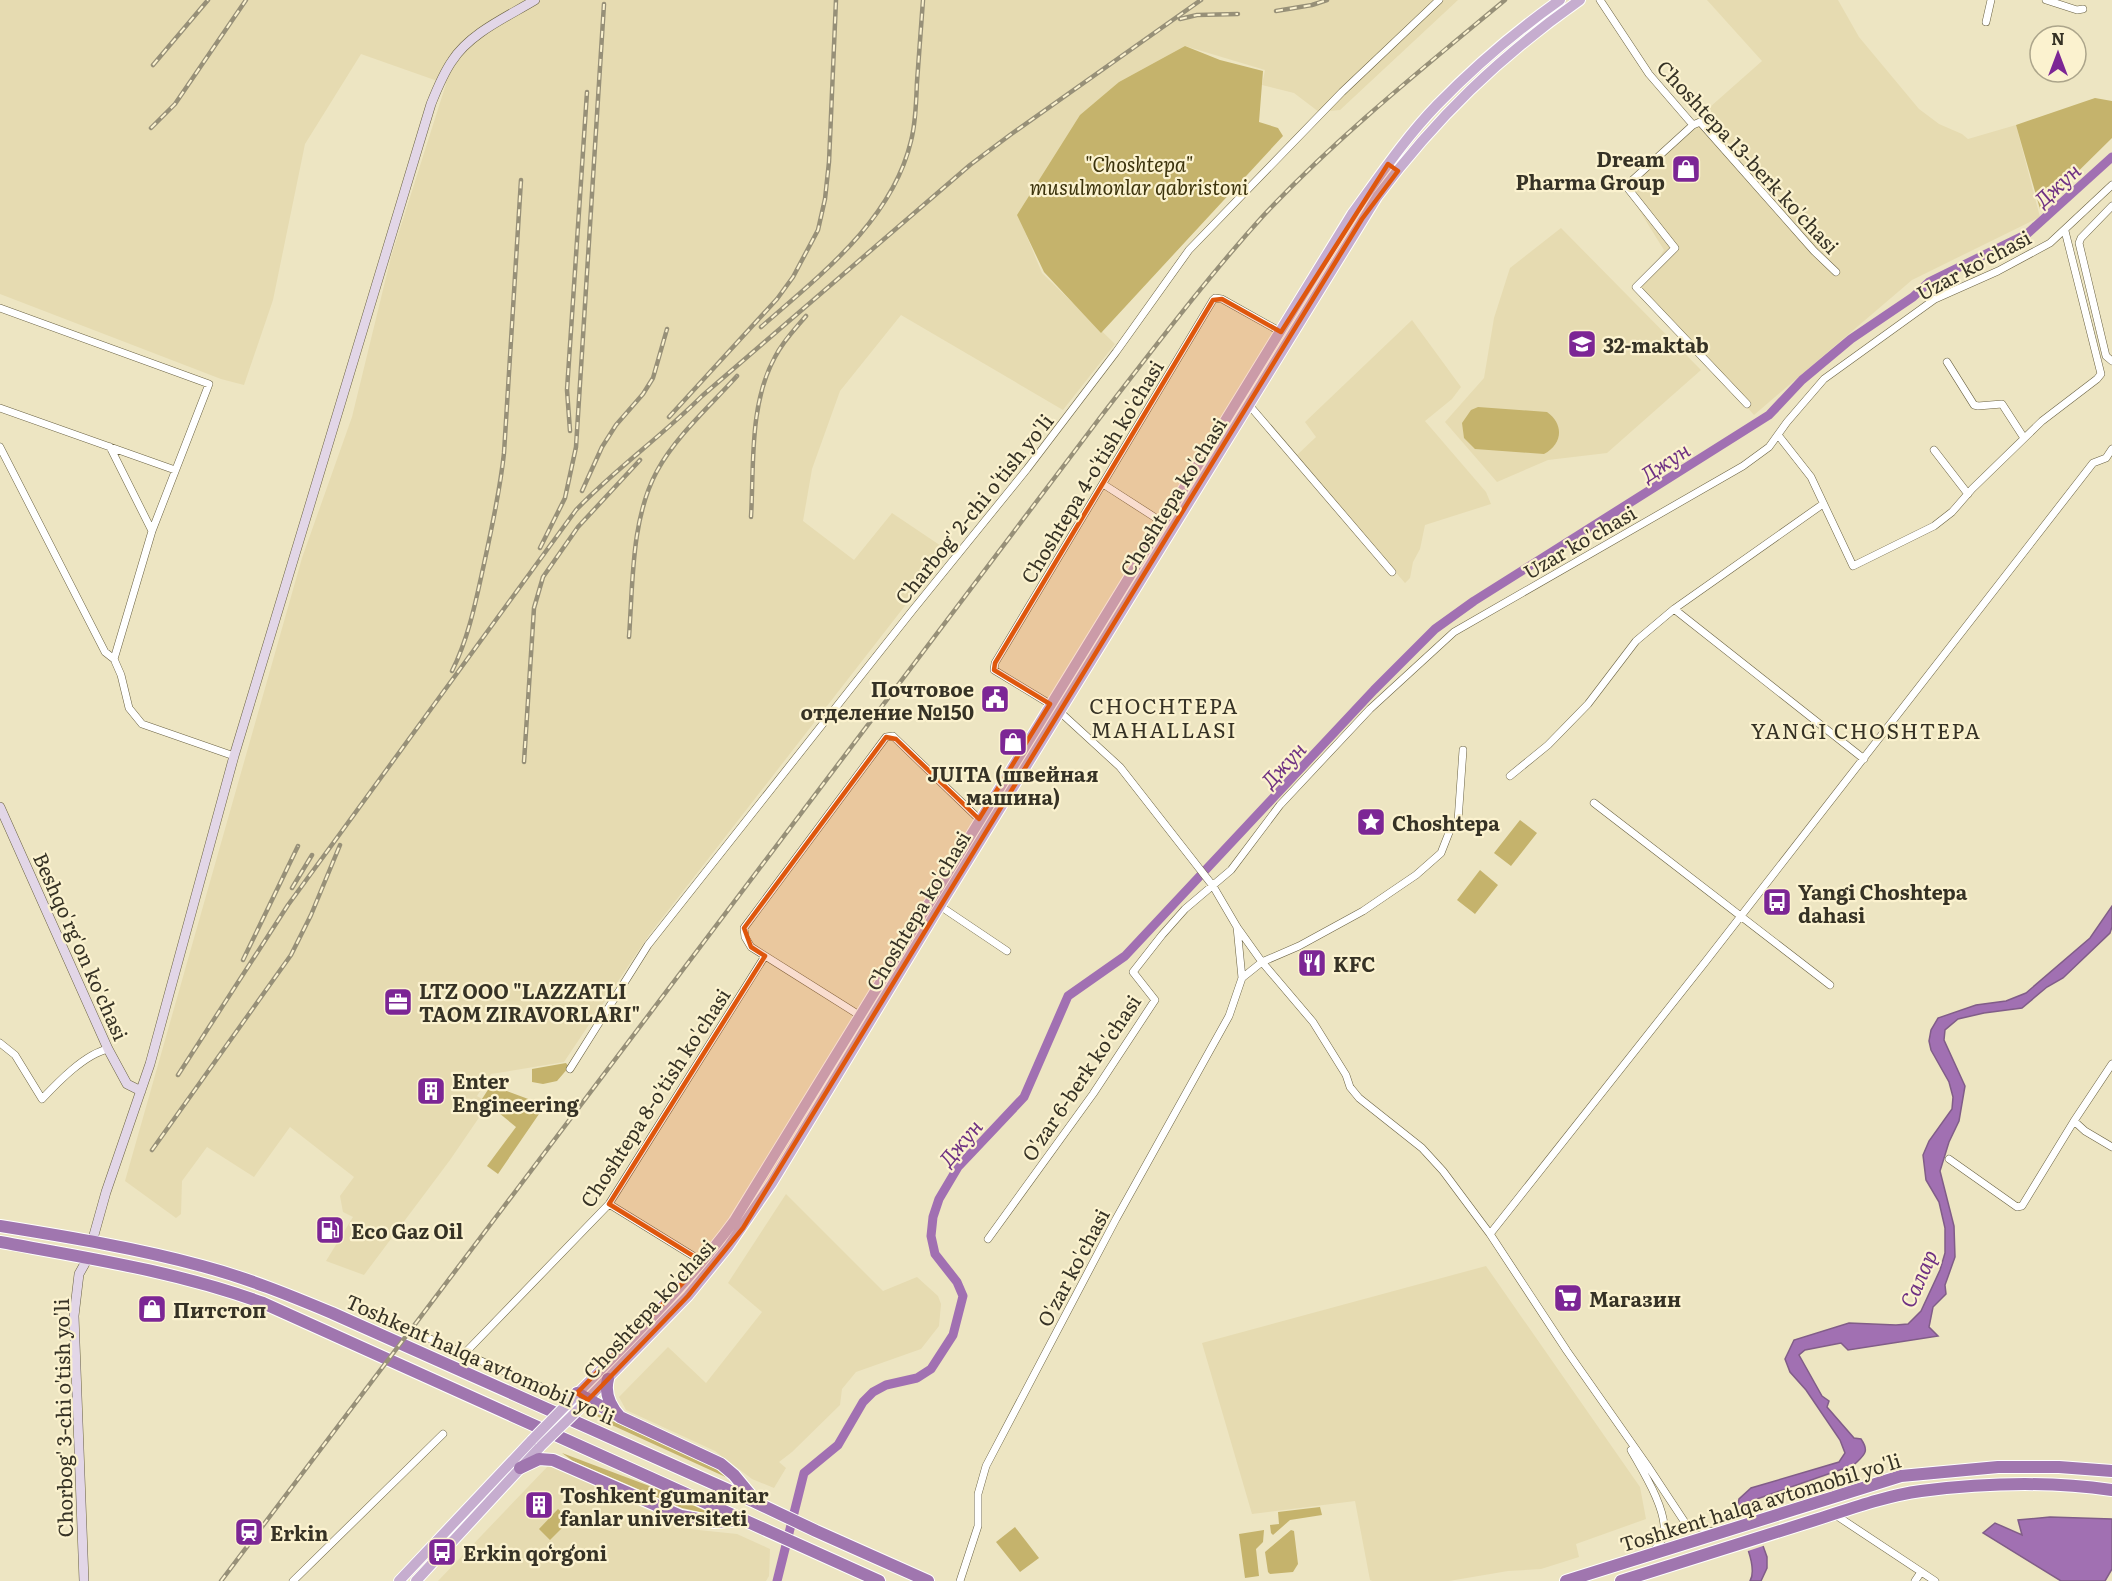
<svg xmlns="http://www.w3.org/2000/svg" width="2112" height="1581" font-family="Literata,serif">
<rect width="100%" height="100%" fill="#ede5c2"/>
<path fill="#e6dbb1" d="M 0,0 L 1458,0 L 1340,110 L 1319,112 L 1294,93 L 1262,85 L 1265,70 L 1185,46 L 1119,82 L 1018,215 L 1042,273 L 1115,344 L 1063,410 L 901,315 L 840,391 L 812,469 L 803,521 L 854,560 L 892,513 L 950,552 L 911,598 L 649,935 L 564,1062 L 491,1074 L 477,1096 L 489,1103 L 450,1160 L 364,1275 L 326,1261 L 353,1217 L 343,1212 L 340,1196 L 354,1177 L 290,1127 L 254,1177 L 207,1147 L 182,1181 L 181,1214 L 176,1218 L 125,1181 L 302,558 L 352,417 L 391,257 L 446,84 L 361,54 L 305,144 L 273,300 L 244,385 L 221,379 L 0,294 Z
M 1707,0 L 1838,0 L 1859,37 L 1919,109 L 1939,124 L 1962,134 L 1968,139 L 2016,125 L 2040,217 L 1912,280 L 1754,415 L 1640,288 L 1664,250 L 1623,184 L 1762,61 Z
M 1561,228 L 1701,370 L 1607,453 L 1548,460 L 1497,482 L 1445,422 L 1484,378 L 1494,318 L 1510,268 Z
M 1412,320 L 1461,387 L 1452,399 L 1425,421 L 1486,492 L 1491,504 L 1425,525 L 1420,549 L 1413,562 L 1410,578 L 1405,583 L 1332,499 L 1297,455 L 1316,437 L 1305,422 Z
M 786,1194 L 883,1291 L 917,1277 L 938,1296 L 941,1304 L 939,1326 L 921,1349 L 856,1372 L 842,1389 L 840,1405 L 792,1452 L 779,1462 L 786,1468 L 774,1488 L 752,1479 L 715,1451 L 626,1410 L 619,1397 L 668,1347 L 706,1383 L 762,1312 L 728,1283 Z
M 1486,1266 L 1640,1487 L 1646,1519 L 1576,1544 L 1579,1557 L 1541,1569 L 1508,1571 L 1449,1581 L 1372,1581 L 1370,1580 L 1355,1501 L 1252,1514 L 1202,1343 Z
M 549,1465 L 689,1529 L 737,1534 L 770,1549 L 769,1576 L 766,1581 L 438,1581 Z"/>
<path fill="#c5b36c" d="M 1185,46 L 1220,60 L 1263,71 L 1259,122 L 1278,128 L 1283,136 L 1101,333 L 1044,272 L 1017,215 L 1080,115 L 1119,82 Z
M 2095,98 L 2112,101 L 2112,138 L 2040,209 L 2016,125 Z
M 1478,407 L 1547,412 C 1564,424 1563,444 1544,454 L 1475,449 L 1464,438 L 1462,423 L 1471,410 Z
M 1520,820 L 1537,833 L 1511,866 L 1494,853 Z
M 1480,870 L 1498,885 L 1475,914 L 1457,900 Z
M 566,1063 L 569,1067 L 557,1081 L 543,1084 L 532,1082 L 532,1069 Z
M 491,1085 L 539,1103 L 539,1114 L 498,1174 L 487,1166 L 516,1127 L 482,1099 Z
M 593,1412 L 718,1469 L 730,1479 L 603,1421 Z
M 562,1453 L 660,1490 L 714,1515 L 682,1508 L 573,1461 Z
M 1320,1507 L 1322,1515 L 1290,1520 L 1273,1535 L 1271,1533 L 1270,1525 L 1279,1524 L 1278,1512 Z
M 558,1509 L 570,1520 L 550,1540 L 539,1529 Z
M 1015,1527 L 1039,1558 L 1020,1572 L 996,1542 Z
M 1264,1530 L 1263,1542 L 1256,1549 L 1259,1576 L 1245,1578 L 1239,1534 Z
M 1291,1530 L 1294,1531 L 1298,1564 L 1293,1572 L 1270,1574 L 1268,1572 L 1265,1552 Z"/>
<path fill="#a170b2" stroke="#815d88" stroke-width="1.5" d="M 2112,906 L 2112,927 L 2110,933 L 2063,978 L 2047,987 L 2022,1008 L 1984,1013 L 1958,1019 L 1945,1030 L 1944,1040 L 1965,1086 L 1959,1121 L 1949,1142 L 1940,1171 L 1954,1226 L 1955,1257 L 1945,1285 L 1946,1294 L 1933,1307 L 1929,1327 L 1938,1336 L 1848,1350 L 1841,1343 L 1805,1350 L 1799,1355 L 1822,1396 L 1829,1401 L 1827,1407 L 1854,1438 L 1861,1439 C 1870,1452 1864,1455 1854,1465 L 1751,1501 L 1749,1507 L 1767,1557 L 1767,1568 L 1761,1581 L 1750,1581 C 1759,1566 1739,1531 1737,1514 C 1737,1509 1738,1504 1739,1499 L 1751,1488 L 1839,1462 L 1845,1453 L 1840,1440 L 1806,1390 L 1790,1372 L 1785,1359 L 1794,1340 L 1849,1323 L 1896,1325 L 1908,1324 L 1921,1311 L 1940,1270 L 1945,1253 L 1945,1228 L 1939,1202 L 1926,1180 L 1923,1155 L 1929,1141 L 1952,1109 L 1953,1097 L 1949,1082 L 1931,1050 L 1929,1041 L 1931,1030 L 1938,1018 L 1976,1005 L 2006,1001 L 2026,993 L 2090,938 Z
M 2050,1517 L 2112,1519 L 2112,1569 L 2105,1581 L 2061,1581 L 1983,1533 L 1995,1523 L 2022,1535 L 2018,1520 Z"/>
<path fill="#ede5c2" d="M 1752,1508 L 1766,1545 L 1745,1552 L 1734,1514 Z"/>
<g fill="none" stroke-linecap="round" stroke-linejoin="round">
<path stroke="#a170b2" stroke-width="9" d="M 777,1581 L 804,1473 L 838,1445 L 863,1402 L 873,1392 L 886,1385 L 917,1378 L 931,1369 L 953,1335 L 963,1296 L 957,1282 L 935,1254 L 931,1236 L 933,1217 L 939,1199 L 958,1167 L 1024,1097 L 1068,996 L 1125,956 L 1374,690 L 1435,629 L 1474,601 L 1769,415 L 1802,380 L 1851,339 L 1913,297 L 1929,282 L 2027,234 L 2112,157"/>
<g stroke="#6a6243" stroke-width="8">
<path id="street" d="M 1600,0 L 1649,74 L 1693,125 L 1700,122 L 1814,251 L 1836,272
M 2046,0 L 2077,10 L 2083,9
M 1986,22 L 1991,0
M 1693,125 L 1626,186 L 1675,248 L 1636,287 L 1747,404
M 2112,206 L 2081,238 L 2079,243 L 2106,356 L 2112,361
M 0,308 L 209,384 L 152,531 L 114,659
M 1947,362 L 1974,405 L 1978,406 L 2002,404 L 2024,438
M 1249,405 L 1392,572
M 0,408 L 175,470
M 1778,435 L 1811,477 L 1853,566 L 1934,526 L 1952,512 L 1972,489 L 2042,421 L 2097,379 L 2101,374 L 2065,231
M 0,447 L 105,652 L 114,659 L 121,675 L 129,708 L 142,724 L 234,756
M 110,447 L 152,531
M 1934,450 L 1968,494
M 1103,484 L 1162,522
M 1823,504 L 1674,609 L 1864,759
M 1050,704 L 994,670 L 995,663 L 1213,300 L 1215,298 L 1222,299 L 1281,332
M 1060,712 L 1120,767 L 1213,886 L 1237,927 L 1262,962 L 1242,978
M 1463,750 L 1458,821 L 1452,825 L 1441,853 L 1416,875 L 1363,911 L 1299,946 L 1262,962 L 1313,1022 L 1346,1075 L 1350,1087 L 1359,1098 L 1422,1148 L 1443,1171 L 1490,1234 L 1567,1351 L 1647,1465 L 1686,1524 L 1713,1532
M 1510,776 L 1548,745 L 1588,704 L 1636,641 L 1674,609
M 1594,803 L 1830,985
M 940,906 L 1007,951
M 859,1015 L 751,947 L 745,937 L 744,928 L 886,737 L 893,736 L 896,739 L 979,819
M 0,1043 L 15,1055 L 42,1099 C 58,1082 85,1054 108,1049
M 570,1069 L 648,945 L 912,611 L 1027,469 L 1116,352 L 1189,250 L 1342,92 L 1439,0
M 2074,1121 L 2085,1131 L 2112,1147
M 1949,1159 L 2017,1207 L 2022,1206 L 2074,1121 L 2112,1064
M 609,1204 L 703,1262
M 1490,1234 L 1706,961 L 2093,463 L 2106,458 L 2112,449
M 988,1239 L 1093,1094 L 1155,1000 L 1133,972 L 1162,935 L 1185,909 L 1231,870 L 1280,805 L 1370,709 L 1454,632 L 1743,466 L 1769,447 L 1787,422 L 1824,379 L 1935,299 L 1998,271 L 2050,243 L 2112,185
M 414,1332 L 553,1392
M 464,1354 L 609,1204 L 765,956
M 1631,1450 C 1642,1470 1667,1509 1664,1533 C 1664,1540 1656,1547 1652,1553
M 1834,1514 L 1935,1581
M 293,1581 L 443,1434
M 960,1581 L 978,1526 L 978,1494 L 986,1466 L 1116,1219 L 1229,1016 L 1242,978 L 1237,927
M 1915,1581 L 1921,1572"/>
</g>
<g stroke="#6a6243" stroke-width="10">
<path id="secondary" d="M 0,807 L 108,1049 L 127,1084 L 141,1091
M 92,1242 L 106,1192 L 150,1064 L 234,756 L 431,104 C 437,89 443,74 452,61 C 470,33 507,17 535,0
M 84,1581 L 74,1316 L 79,1274 L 88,1258"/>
</g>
<g stroke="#fff" stroke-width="12">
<path id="primary" d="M 574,1397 C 630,1340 687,1285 734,1221 L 1352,214 C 1379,177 1405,138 1437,105 C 1475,66 1516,31 1560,0
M 583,1404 L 688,1296 L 728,1247 L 772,1183 L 940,906 L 1377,197 C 1436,118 1499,57 1580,0
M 399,1581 L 532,1440
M 416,1581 L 541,1446"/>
</g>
<g stroke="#fff" stroke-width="14">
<path id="highway" d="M 0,1226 C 68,1237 136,1248 202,1266 C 247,1278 289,1295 332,1313 L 755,1502 L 816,1531 L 928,1581
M 0,1242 C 88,1258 179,1272 263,1303 L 879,1581
M 608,1379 C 604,1394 610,1406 620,1417 L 721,1464 L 734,1475 L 753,1498
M 577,1393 L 617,1415
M 520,1468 L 539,1459 L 553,1460 L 681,1516 L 714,1522 L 743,1520
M 1566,1581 L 1901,1476 L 1998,1467 L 2059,1467 L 2112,1471
M 1621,1581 C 1684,1561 1748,1541 1812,1521 C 1847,1510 1884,1496 1921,1491 C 1984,1483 2049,1481 2112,1490"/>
</g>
<use href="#street" stroke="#fff" stroke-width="7"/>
<use href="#secondary" stroke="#e2d6e7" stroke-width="9"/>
<use href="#primary" stroke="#c6adcf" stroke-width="10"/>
<use href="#highway" stroke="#a076af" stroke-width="12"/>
<g stroke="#979078" stroke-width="4.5">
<path id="rail" d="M 1276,11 L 1312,5 L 1327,0
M 1180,19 L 1197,15 L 1238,14
M 153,65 L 208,0
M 151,128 L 175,104 L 246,0
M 761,327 C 819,276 892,221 911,141 C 916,122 916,102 917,82 C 919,55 921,27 923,0
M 669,417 L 777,299 L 793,277 L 818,230 L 825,199 L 829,162 L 836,0
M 570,431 L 567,390 L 587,92
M 582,491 L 602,447 L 616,425 L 643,394 L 653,378 L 667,329
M 751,517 C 754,466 749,404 775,357 C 783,341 795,329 806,316
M 540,548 L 565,498 L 576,447 L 604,4
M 629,637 C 633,583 631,519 657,471 C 676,436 710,406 737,376
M 452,671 C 469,637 476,600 484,564 C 492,527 500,491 504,453 L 521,180
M 524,762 L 534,608 L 543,577 L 578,527 L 640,460
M 292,888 L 312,855
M 243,960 L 298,846
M 178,1075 L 288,905 L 576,510 C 615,469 662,436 702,396 L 970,165 L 1010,135 L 1201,0
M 152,1150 L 291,955 L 311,915 L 340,845
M 221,1581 L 1102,415 C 1154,348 1206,279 1263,216 C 1337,137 1422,69 1505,0"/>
</g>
<use href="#rail" stroke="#fbf2cf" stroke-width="2" stroke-dasharray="7" stroke-linecap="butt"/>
<g stroke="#fff" stroke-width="12" stroke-linecap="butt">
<path id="primary-bridge" d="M 532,1440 L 574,1397
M 541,1446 L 583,1405"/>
</g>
<use href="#primary-bridge" stroke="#c6adcf" stroke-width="10"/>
</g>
<path fill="#df570d" fill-opacity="0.2" stroke="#df570d" stroke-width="4.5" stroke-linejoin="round" d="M 1388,164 L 1398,171 L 1362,219 L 743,1228 L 688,1296 L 588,1400 L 577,1393 L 703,1262 L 609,1204 L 765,956 L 751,947 L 744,928 L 886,737 L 896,739 L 979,819 L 1050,704 L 994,670 L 995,663 L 1213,300 L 1222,299 L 1281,332 Z"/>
<defs>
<g id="shop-square" transform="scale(1.5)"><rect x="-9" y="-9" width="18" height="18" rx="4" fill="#7c2695" stroke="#fbf2cf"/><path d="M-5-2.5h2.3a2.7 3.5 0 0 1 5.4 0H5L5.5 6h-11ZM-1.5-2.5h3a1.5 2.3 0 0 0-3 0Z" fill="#fff"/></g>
<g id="school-square" transform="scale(1.5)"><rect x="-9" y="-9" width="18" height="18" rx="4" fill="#7c2695" stroke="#fbf2cf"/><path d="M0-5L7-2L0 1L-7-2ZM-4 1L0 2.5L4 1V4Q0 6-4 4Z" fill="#fff"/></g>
<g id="civic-square" transform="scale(1.5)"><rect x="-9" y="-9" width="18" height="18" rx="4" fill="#7c2695" stroke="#fbf2cf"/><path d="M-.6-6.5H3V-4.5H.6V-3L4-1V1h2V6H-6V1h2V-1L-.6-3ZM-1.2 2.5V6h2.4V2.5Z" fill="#fff"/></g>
<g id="sight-square" transform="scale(1.5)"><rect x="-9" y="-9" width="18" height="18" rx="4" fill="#7c2695" stroke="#fbf2cf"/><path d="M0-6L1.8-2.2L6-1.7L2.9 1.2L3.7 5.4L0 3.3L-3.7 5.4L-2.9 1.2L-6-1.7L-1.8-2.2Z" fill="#fff"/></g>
<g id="bus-square" transform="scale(1.5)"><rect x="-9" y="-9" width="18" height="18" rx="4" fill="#7c2695" stroke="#fbf2cf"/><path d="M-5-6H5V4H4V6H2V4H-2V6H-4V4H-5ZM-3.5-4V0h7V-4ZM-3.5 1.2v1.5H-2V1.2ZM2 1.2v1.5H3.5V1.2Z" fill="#fff"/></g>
<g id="restaurant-square" transform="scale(1.5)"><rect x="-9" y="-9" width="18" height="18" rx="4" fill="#7c2695" stroke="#fbf2cf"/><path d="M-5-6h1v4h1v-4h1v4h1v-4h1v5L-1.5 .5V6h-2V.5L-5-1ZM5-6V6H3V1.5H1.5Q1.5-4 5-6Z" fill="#fff"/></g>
<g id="office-square" transform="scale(1.5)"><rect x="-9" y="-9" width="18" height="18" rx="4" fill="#7c2695" stroke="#fbf2cf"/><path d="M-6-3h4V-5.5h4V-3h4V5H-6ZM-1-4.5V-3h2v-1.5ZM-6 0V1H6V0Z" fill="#fff"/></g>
<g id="building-square" transform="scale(1.5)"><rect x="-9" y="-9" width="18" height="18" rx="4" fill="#7c2695" stroke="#fbf2cf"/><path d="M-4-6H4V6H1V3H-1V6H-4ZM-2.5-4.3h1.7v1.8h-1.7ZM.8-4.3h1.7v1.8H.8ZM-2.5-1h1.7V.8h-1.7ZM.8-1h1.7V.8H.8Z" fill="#fff"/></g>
<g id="fuel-square" transform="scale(1.5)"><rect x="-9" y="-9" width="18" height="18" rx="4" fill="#7c2695" stroke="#fbf2cf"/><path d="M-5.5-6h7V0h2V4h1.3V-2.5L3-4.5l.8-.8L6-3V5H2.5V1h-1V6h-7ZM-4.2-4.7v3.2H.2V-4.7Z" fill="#fff"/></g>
<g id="supermarket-square" transform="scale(1.5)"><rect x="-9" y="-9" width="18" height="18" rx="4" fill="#7c2695" stroke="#fbf2cf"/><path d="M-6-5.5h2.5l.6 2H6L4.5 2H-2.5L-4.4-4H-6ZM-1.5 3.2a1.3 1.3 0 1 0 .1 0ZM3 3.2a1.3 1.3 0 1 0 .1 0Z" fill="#fff"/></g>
<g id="station-square" transform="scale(1.5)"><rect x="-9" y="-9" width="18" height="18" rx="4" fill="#7c2695" stroke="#fbf2cf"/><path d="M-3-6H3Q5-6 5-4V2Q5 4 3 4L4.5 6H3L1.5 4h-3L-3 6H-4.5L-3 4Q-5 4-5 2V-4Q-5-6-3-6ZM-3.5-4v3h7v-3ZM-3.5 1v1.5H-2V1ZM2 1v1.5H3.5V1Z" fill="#fff"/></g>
</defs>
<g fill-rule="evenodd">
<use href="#shop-square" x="1686" y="169"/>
<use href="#school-square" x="1582" y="344"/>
<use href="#civic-square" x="995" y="699"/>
<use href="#shop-square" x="1013" y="742"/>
<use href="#sight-square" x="1371" y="822"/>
<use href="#bus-square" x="1777" y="902"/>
<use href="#restaurant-square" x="1312" y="963"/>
<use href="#office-square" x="398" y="1002"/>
<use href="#building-square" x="431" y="1091"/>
<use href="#fuel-square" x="330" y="1230"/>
<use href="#supermarket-square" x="1568" y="1298"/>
<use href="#shop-square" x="152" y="1309"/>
<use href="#building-square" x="539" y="1505"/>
<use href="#station-square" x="249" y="1532"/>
<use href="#bus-square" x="442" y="1552"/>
</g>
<g text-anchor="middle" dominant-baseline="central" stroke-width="4.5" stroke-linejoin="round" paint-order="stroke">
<g font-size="20" fill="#363225" stroke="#fbf2cf">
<text transform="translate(1749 156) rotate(47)">Choshtepa 13-berk ko'chasi</text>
<text transform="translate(1973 264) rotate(-28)">Uzar ko'chasi</text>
<text transform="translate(1091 471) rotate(-59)">Choshtepa 4-o'tish ko'chasi</text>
<text transform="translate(1172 496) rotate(-58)">Choshtepa ko'chasi</text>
<text transform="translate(973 508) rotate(-51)">Charbog' 2-chi o'tish yo'li</text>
<text transform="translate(1579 541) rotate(-30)">Uzar ko'chasi</text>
<text transform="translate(917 910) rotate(-59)">Choshtepa ko'chasi</text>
<text transform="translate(82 946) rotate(66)">Beshqo'rg'on ko'chasi</text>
<text transform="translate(1080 1077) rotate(-56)">O'zar 6-berk ko'chasi</text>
<text transform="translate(654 1097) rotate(-57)">Choshtepa 8-o'tish ko'chasi</text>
<text transform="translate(1072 1267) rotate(-62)">O'zar ko'chasi</text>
<text transform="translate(648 1308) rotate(-47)">Choshtepa ko'chasi</text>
<text transform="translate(481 1358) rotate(24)">Toshkent halqa avtomobil yo'li</text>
<text transform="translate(62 1418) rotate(-91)">Chorbog' 3-chi o'tish yo'li</text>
<text transform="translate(1760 1501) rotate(-17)">Toshkent halqa avtomobil yo'li</text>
</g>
<g font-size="20" font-weight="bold" fill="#363225" stroke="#fbf2cf" text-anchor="start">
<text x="1665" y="158" text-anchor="end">Dream<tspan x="1665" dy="23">Pharma Group</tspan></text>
<text x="1603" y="344">32-maktab</text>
<text x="974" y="688" text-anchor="end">Почтовое<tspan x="974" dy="23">отделение №150</tspan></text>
<text x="1013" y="773" text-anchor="middle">JUITA (швейная<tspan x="1013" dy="23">машина)</tspan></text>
<text x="1392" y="822">Choshtepa</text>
<text x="1798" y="891">Yangi Choshtepa<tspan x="1798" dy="23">dahasi</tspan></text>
<text x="1333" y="963">KFC</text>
<text x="419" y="990">LTZ OOO "LAZZATLI<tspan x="419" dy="23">TAOM ZIRAVORLARI"</tspan></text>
<text x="452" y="1080">Enter<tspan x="452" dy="23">Engineering</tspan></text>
<text x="351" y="1230">Eco Gaz Oil</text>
<text x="1589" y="1298">Магазин</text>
<text x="173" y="1309">Питстоп</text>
<text x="560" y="1494">Toshkent gumanitar<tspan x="560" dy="23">fanlar universiteti</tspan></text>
<text x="270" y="1532">Erkin</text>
<text x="463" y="1552">Erkin qoʻrgʻoni</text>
</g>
<g font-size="20" font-style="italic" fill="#3c330c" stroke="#fbf2cf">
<text x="1139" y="163">"Choshtepa"<tspan x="1139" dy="23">musulmonlar qabristoni</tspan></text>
</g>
<g font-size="21" font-style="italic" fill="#6f3183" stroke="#fbf2cf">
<text transform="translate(2056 184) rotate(-42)">Джун</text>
<text transform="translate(1664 461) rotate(-33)">Джун</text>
<text transform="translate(1282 764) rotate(-47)">Джун</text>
<text transform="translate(959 1142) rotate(-50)">Джун</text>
<text transform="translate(1917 1278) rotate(-66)">Салар</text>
</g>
<g font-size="21" letter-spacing="1.5" fill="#363225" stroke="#fbf2cf">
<text x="1164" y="704">CHOCHTEPA<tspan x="1164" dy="24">MAHALLASI</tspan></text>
<text x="1866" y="729">YANGI CHOSHTEPA</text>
</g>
</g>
<g transform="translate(2058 54)"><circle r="28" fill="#fbf2cf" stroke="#aca58b" stroke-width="1.5"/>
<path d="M0-4.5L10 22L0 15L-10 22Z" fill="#7c2695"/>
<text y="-9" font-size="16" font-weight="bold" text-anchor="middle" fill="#363225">N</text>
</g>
</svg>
